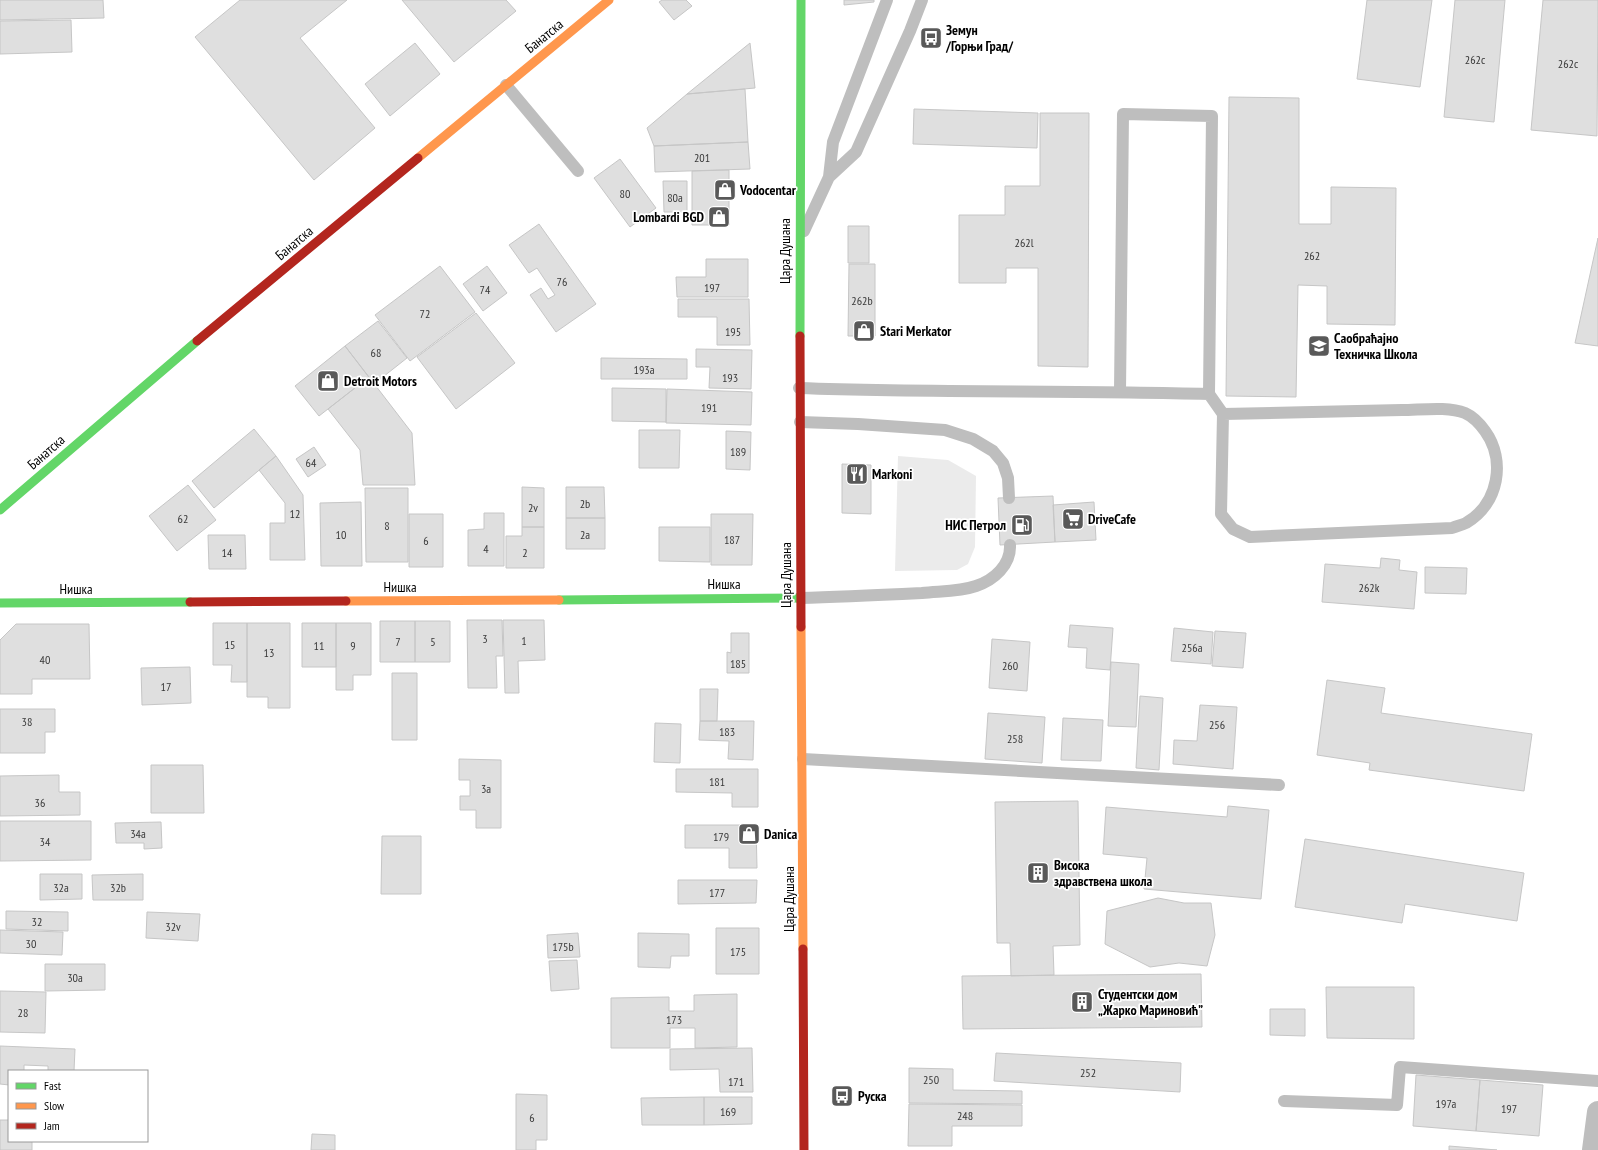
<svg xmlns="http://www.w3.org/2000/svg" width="1598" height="1150" font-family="'PT Sans Narrow',sans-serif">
<rect width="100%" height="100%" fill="#fff"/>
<path fill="#ebebeb" d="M 898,456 L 948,460 L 976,476 L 975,547 L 968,564 L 957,570 L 895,571 Z"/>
<path fill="#dfdfdf" stroke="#c6c6c6" d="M 0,0 L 103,0 L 104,18 L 0,20 Z
M 240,0 L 347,0 L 300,38 L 375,128 L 314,180 L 195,37 Z
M 402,0 L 506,0 L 516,11 L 454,62 Z
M 662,0 L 686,0 L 692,6 L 674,20 L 659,2 Z
M 844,0 L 874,0 L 874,2 L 844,5 Z
M 1367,0 L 1432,0 L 1420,87 L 1357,79 Z
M 1455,0 L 1505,0 L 1494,122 L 1444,117 Z
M 1543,0 L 1598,0 L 1597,136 L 1531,130 Z
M 71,20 L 72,52 L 0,54 L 0,21 Z
M 415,43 L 440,74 L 390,116 L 365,84 Z
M 750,43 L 755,88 L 687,94 Z
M 745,89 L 748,142 L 654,146 L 647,128 L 687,94 Z
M 1229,97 L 1299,98 L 1299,224 L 1331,224 L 1331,187 L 1396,188 L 1395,325 L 1327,324 L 1327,286 L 1298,285 L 1296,397 L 1226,396 Z
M 914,109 L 1038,113 L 1037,148 L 913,144 Z
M 1040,113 L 1089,113 L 1088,367 L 1038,366 L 1038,268 L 1006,268 L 1006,283 L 959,283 L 959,215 L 1005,215 L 1005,186 L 1040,186 Z
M 748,142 L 750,169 L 655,172 L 654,146 Z
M 620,159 L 656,208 L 630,227 L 594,178 Z
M 729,170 L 729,225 L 692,225 L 692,171 Z
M 663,181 L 687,181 L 687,212 L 664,212 Z
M 539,224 L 596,304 L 556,332 L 530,295 L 541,288 L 548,299 L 555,295 L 537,268 L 529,273 L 509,245 Z
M 848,226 L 869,226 L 869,263 L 848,263 Z
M 1598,238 L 1598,346 L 1575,343 Z
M 706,259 L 748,259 L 748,297 L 677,297 L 676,277 L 706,277 Z
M 849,264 L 875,264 L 875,336 L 848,336 Z
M 440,266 L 475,312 L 410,361 L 375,315 Z
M 487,266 L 507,293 L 483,311 L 463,284 Z
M 678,299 L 749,299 L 750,345 L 717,345 L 717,317 L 678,317 Z
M 476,313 L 515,363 L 456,409 L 417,357 Z
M 378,321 L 407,358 L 374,384 L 345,346 Z
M 345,346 L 369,377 L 319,416 L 295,386 Z
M 696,349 L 752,350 L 751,389 L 709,388 L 710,367 L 696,367 Z
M 601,358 L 687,359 L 687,379 L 601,379 Z
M 369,377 L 412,433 L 415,485 L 363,485 L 360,450 L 328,409 Z
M 612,388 L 666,389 L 666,422 L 612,421 Z
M 667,389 L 752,392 L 751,425 L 666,423 Z
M 254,429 L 276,456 L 214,508 L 192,481 Z
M 639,430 L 680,430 L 679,468 L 639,468 Z
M 726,431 L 751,432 L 750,470 L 726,469 Z
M 314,447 L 326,465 L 308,477 L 296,459 Z
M 276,456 L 303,495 L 305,560 L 270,560 L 270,523 L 285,523 L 285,503 L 259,470 Z
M 842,464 L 871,465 L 871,514 L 842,513 Z
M 188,485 L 216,520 L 177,551 L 149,516 Z
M 522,487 L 544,488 L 544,527 L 522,527 Z
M 566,487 L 604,487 L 605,518 L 566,518 Z
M 365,488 L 408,488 L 408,562 L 366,562 Z
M 1053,496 L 1055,542 L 1000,545 L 998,498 Z
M 361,502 L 362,566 L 321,566 L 320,503 Z
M 1094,502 L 1096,540 L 1055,542 L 1053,505 Z
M 484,513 L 504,513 L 504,566 L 468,566 L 468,530 L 484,529 Z
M 409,514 L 443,514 L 443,567 L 409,567 Z
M 711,514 L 753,514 L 752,565 L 711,565 Z
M 566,518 L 605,518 L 605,549 L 566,549 Z
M 522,527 L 544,527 L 544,568 L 506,568 L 506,536 L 522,536 Z
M 659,527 L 710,527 L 710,562 L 659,561 Z
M 208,535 L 245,535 L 246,569 L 209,569 Z
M 1381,558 L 1400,560 L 1399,570 L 1417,572 L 1414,609 L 1322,602 L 1325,564 L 1380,568 Z
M 1425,567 L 1467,568 L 1466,594 L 1425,593 Z
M 467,620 L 502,620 L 503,656 L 496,656 L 497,688 L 468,688 Z
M 503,620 L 544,620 L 545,660 L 518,661 L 519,693 L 505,693 Z
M 380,621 L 415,621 L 415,662 L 380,662 Z
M 415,621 L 450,621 L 450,662 L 415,662 Z
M 213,623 L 247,623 L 247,682 L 231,682 L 232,665 L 213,665 Z
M 247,623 L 290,623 L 290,708 L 268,708 L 268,697 L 247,697 Z
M 302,623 L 336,623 L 336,667 L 302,667 Z
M 336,623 L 371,623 L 371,675 L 353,675 L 353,690 L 336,690 Z
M 16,624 L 89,624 L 90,679 L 32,679 L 32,694 L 0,694 L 0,640 Z
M 1070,625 L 1113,628 L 1110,670 L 1086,668 L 1087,648 L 1068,647 Z
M 1174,628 L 1213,632 L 1211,664 L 1171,661 Z
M 1215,631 L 1246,633 L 1243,668 L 1212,666 Z
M 731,633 L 749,633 L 749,673 L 727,673 L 727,652 L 731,653 Z
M 992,639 L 1030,642 L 1027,691 L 989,688 Z
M 1111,662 L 1139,664 L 1136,727 L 1108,726 Z
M 190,667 L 191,703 L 142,705 L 141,668 Z
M 392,673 L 417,673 L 417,740 L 392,740 Z
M 1327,680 L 1385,688 L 1381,713 L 1532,734 L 1524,791 L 1369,770 L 1370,763 L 1317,755 Z
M 700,689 L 718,689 L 717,721 L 700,721 Z
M 1140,696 L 1163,698 L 1159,770 L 1136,768 Z
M 1200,705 L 1237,707 L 1233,769 L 1173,764 L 1174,740 L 1197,741 Z
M 0,709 L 55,709 L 55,732 L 45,732 L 45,753 L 0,753 Z
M 988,713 L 1045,717 L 1042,763 L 985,759 Z
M 1063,718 L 1103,720 L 1101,761 L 1061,760 Z
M 700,721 L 754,721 L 753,760 L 728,759 L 729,741 L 699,740 Z
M 655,723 L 681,724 L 680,763 L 654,762 Z
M 459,759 L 501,760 L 501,828 L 476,828 L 476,810 L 460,810 L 460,796 L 470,796 L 470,780 L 459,780 Z
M 151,765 L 203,765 L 204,813 L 151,813 Z
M 676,769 L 758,769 L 758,807 L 732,807 L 732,793 L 676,792 Z
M 59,775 L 59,792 L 80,792 L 80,815 L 0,816 L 0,776 Z
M 1078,801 L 1080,945 L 1053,946 L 1054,975 L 1011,976 L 1010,943 L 997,943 L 995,802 Z
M 1228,806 L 1269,810 L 1261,899 L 1144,889 L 1147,858 L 1103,854 L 1106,807 L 1227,817 Z
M 0,821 L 91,821 L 91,860 L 0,861 Z
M 161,822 L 162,848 L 144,849 L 144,843 L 116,843 L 115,823 Z
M 685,825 L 756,825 L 757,868 L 729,868 L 729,848 L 685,848 Z
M 382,836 L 421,836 L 421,894 L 381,894 Z
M 1305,839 L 1524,873 L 1517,921 L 1405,904 L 1402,923 L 1295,907 Z
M 40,874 L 82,874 L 82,899 L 40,900 Z
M 143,874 L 143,900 L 93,900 L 92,875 Z
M 678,880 L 757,880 L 756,903 L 678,904 Z
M 1158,898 L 1184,903 L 1211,903 L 1215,935 L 1207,966 L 1179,963 L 1150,967 L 1105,944 L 1107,911 Z
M 6,911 L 68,912 L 68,931 L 6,929 Z
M 147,912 L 200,914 L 198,941 L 146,938 Z
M 716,928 L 759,928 L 759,974 L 716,974 Z
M 0,930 L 63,932 L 62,955 L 0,953 Z
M 578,933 L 580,957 L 548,958 L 547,935 Z
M 638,933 L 689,934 L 689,956 L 671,956 L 670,968 L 638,967 Z
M 577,960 L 579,989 L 551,991 L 549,961 Z
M 45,964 L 105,964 L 105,990 L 45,991 Z
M 1201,974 L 1202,1027 L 963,1029 L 962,976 Z
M 1326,987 L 1414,987 L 1414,1039 L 1327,1038 Z
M 0,991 L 46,992 L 45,1033 L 0,1032 Z
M 737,994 L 737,1047 L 695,1048 L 695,1028 L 670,1028 L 670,1048 L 611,1048 L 611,998 L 669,997 L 669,1011 L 694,1011 L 694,995 Z
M 1270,1009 L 1305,1009 L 1305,1036 L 1270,1035 Z
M 0,1046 L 75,1049 L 74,1071 L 48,1071 L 48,1066 L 24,1065 L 24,1071 L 9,1071 L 9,1085 L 0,1084 Z
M 752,1048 L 753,1092 L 720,1092 L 719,1069 L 670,1070 L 670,1049 Z
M 996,1053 L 1181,1063 L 1180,1092 L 994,1081 Z
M 909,1068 L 953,1069 L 953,1090 L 1022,1091 L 1022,1104 L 909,1103 Z
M 1416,1075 L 1480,1080 L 1476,1131 L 1413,1126 Z
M 1480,1080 L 1543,1085 L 1539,1136 L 1476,1131 Z
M 516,1094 L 547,1095 L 547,1140 L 536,1140 L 536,1150 L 516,1150 Z
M 704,1097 L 752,1097 L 752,1124 L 704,1125 Z
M 704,1097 L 704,1125 L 642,1125 L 641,1098 Z
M 909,1104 L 1022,1105 L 1022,1126 L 952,1126 L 952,1146 L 908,1146 Z
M 0,1120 L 9,1120 L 9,1141 L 32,1141 L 32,1150 L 0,1150 Z
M 312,1134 L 335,1135 L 335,1150 L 311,1150 Z
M 1449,1146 L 1497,1150 L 1449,1150 Z"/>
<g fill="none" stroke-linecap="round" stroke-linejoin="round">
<path stroke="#bebebe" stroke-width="12" d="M 506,85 L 578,171
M 829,177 L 833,142 L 887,0
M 804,231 L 829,177 L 856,152 L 910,31 L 922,0
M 799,388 C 935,393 1072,390 1209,394 L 1223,414 L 1221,514 L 1233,529 L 1250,537 L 1452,528 C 1457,526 1462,525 1466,523 C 1499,504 1506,460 1485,431 C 1480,424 1474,417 1465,413 C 1448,406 1420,410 1402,410 C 1342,411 1283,413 1223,414
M 1120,392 L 1123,114 L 1212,116 L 1209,394
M 800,422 L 858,424 L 945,430 L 973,439 L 993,451 L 1003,463 L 1008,478 L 1009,498
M 800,598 C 840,597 881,595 922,593 C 939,591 959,592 976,586 C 994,580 1011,565 1010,545
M 803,759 L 1279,785
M 1284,1101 L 1397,1105 L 1400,1067 L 1598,1081"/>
<path stroke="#bebebe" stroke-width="22" d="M 1593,1150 L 1598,1112"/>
<path stroke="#63d668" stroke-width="9" d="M 800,336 L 801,0
M 0,510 L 197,341
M 559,600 L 800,598
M 0,603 L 190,602"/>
<path stroke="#ff974d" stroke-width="9" d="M 418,158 L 609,0
M 346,601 L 559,600
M 801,627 L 803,949"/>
<path stroke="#b3261e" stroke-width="9" d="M 800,336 L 801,627
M 197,341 L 418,158
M 190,602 L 346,601
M 803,949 L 804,1150"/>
</g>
<defs>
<g id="bus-square" transform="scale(1.15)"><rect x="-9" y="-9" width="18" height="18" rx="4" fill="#595959" stroke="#fff"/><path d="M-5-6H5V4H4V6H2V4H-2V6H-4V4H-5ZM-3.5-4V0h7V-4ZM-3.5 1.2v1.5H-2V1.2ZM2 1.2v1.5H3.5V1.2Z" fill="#fff"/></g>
<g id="shop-square" transform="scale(1.15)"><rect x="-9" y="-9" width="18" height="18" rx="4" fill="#595959" stroke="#fff"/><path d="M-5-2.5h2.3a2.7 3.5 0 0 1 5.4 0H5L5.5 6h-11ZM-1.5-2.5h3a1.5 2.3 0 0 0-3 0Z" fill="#fff"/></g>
<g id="school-square" transform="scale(1.15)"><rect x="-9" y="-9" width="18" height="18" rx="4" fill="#595959" stroke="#fff"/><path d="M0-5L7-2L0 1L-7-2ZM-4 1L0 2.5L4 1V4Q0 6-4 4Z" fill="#fff"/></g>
<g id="restaurant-square" transform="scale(1.15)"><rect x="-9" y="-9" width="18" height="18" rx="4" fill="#595959" stroke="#fff"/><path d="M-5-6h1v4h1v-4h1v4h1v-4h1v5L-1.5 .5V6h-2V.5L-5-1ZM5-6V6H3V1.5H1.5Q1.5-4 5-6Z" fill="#fff"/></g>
<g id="supermarket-square" transform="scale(1.15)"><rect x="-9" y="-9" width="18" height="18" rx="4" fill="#595959" stroke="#fff"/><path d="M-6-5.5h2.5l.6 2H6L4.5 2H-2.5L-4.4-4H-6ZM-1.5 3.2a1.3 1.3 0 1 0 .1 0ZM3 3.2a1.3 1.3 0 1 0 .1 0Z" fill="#fff"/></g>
<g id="fuel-square" transform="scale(1.15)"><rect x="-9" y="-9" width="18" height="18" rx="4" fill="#595959" stroke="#fff"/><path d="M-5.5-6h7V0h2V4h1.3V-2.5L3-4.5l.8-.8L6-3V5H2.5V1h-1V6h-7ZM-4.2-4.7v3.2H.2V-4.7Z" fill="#fff"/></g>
<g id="building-square" transform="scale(1.15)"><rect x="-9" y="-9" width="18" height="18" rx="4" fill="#595959" stroke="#fff"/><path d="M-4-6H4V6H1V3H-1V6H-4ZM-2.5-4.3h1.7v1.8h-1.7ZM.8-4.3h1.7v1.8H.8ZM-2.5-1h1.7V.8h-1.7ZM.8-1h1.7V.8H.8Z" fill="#fff"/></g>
</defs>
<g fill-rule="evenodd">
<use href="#bus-square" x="931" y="38"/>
<use href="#shop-square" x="725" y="190"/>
<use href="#shop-square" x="719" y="217"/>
<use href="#shop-square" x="864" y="331"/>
<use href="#school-square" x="1319" y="346"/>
<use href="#shop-square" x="328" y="381"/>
<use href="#restaurant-square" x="857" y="474"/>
<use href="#supermarket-square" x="1073" y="519"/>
<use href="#fuel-square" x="1022" y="525"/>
<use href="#shop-square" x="749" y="834"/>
<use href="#building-square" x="1038" y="873"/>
<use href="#building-square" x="1082" y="1002"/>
<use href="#bus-square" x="842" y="1096"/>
</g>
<g text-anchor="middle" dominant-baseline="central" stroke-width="3.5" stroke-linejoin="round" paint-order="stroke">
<g font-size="12" fill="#383838">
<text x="1475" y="59">262c</text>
<text x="1568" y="63">262c</text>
<text x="702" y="157">201</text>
<text x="625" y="193">80</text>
<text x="675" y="197">80a</text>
<text x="1024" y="242">262l</text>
<text x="1312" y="255">262</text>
<text x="562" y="281">76</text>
<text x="712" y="287">197</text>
<text x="485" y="289">74</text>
<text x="862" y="300">262b</text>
<text x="425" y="313">72</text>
<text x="733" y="331">195</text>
<text x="376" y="352">68</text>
<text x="644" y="369">193a</text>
<text x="730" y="377">193</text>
<text x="709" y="407">191</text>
<text x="738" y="451">189</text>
<text x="311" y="462">64</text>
<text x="585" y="503">2b</text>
<text x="533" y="507">2v</text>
<text x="295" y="513">12</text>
<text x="183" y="518">62</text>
<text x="387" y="525">8</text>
<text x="341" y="534">10</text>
<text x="585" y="534">2a</text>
<text x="732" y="539">187</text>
<text x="426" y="540">6</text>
<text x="486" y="548">4</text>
<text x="227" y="552">14</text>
<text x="525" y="552">2</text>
<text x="1369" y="587">262k</text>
<text x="485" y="638">3</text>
<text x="524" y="640">1</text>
<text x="398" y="641">7</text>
<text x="433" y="641">5</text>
<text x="230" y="644">15</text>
<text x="319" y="645">11</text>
<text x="353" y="645">9</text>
<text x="1192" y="647">256a</text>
<text x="269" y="652">13</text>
<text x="45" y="659">40</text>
<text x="738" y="663">185</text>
<text x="1010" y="665">260</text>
<text x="166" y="686">17</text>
<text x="27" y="721">38</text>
<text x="1217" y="724">256</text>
<text x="727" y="731">183</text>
<text x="1015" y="738">258</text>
<text x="717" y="781">181</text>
<text x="486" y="788">3a</text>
<text x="40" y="802">36</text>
<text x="138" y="833">34a</text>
<text x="721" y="836">179</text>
<text x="45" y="841">34</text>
<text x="61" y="887">32a</text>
<text x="118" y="887">32b</text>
<text x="717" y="892">177</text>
<text x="37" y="921">32</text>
<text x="173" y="926">32v</text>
<text x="31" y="943">30</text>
<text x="563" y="946">175b</text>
<text x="738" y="951">175</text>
<text x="75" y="977">30a</text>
<text x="23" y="1012">28</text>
<text x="674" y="1019">173</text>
<text x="1088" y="1072">252</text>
<text x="931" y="1079">250</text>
<text x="736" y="1081">171</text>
<text x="1446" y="1103">197a</text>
<text x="1509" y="1108">197</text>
<text x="728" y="1111">169</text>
<text x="965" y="1115">248</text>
<text x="532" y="1117">6</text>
</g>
<g font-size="14" font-weight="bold" fill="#000" stroke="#fff" text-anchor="start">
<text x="946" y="30">Земун<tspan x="946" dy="16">/Горњи Град/</tspan></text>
<text x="740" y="190">Vodocentar</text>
<text x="704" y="217" text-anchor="end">Lombardi BGD</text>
<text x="880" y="331">Stari Merkator</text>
<text x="1334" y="338">Саобраћајно<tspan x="1334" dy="16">Техничка Школа</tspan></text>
<text x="344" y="381">Detroit Motors</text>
<text x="872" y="474">Markoni</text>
<text x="1088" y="519">DriveCafe</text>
<text x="1006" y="525" text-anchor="end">НИС Петрол</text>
<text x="764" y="834">Danica</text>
<text x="1054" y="865">Висока<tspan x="1054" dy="16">здравствена школа</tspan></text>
<text x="1098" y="994">Студентски дом<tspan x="1098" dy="16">„Жарко Мариновић”</tspan></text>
<text x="858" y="1096">Руска</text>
</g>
<g font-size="14" fill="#000" stroke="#fff">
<text transform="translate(544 36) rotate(-39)">Банатска</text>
<text transform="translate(294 243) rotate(-40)">Банатска</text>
<text transform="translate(785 251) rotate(-90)">Цара Душана</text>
<text transform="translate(46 452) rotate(-41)">Банатска</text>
<text transform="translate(786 575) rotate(-90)">Цара Душана</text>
<text x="724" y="584">Нишка</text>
<text x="400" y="587">Нишка</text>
<text x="76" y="589">Нишка</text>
<text transform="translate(789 899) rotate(-90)">Цара Душана</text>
</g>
</g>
<rect x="8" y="1070" width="140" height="72" fill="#ffffff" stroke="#999999"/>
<rect x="16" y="1083" width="20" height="6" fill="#63d668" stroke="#999999"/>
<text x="44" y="1090" font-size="12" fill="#000000">Fast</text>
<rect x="16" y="1103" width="20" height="6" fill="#ff974d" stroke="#999999"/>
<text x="44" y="1110" font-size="12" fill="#000000">Slow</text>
<rect x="16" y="1123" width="20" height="6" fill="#b3261e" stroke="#999999"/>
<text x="44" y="1130" font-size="12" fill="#000000">Jam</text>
</svg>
